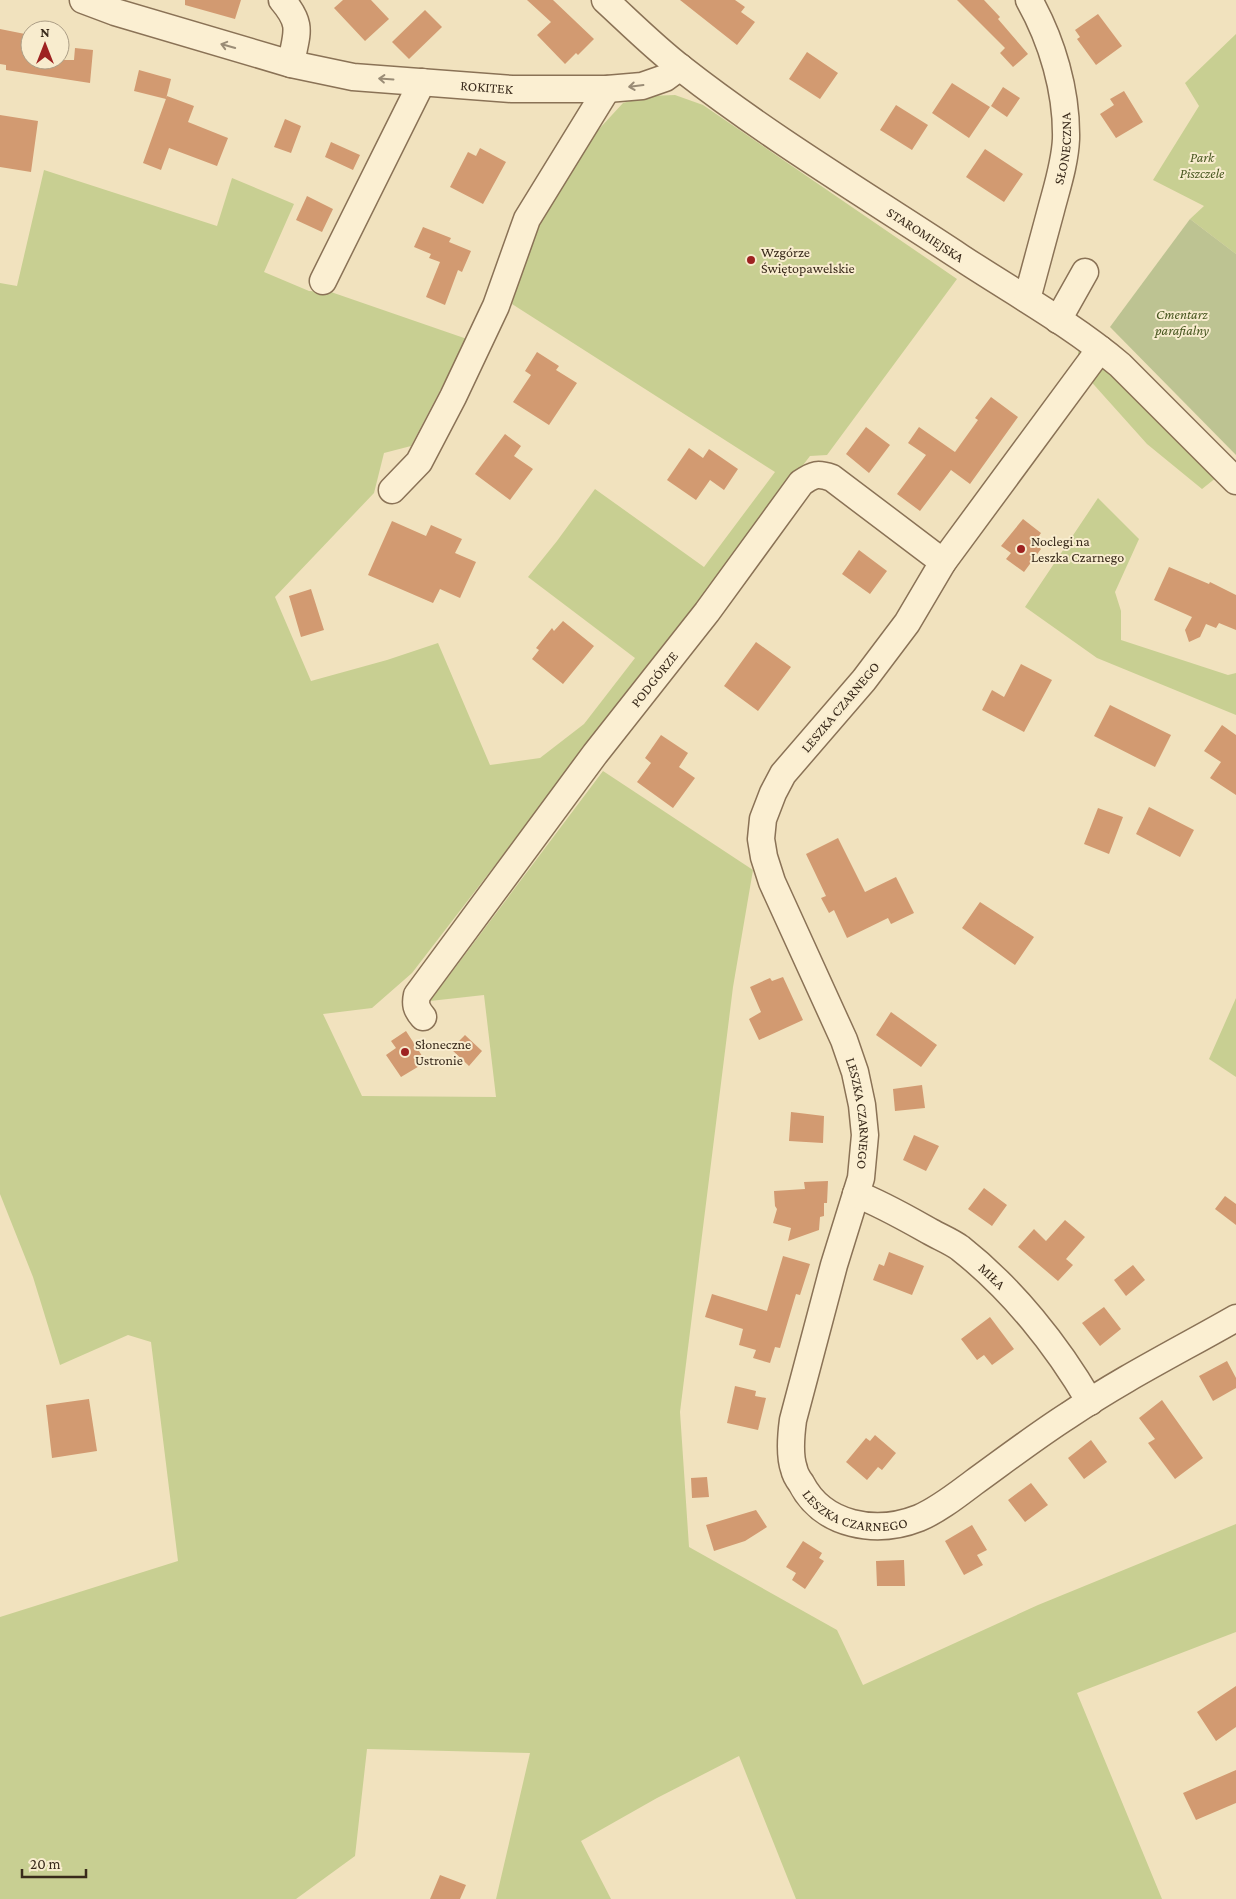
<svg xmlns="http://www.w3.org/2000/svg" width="1236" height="1899" font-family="'Crimson Pro',serif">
<rect width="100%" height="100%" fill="#f1e2be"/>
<path fill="#c8cf92" d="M 1236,34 L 1236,254 L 1190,219 L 1204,206 L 1153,180 L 1199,106 L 1185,83 Z
M 675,95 L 703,105 L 957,279 L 827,455 L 810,456 L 412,973 L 372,1008 L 323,1014 L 362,1096 L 496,1097 L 484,995 L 430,1001 L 603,771 L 753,870 L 733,987 L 680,1412 L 689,1547 L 837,1630 L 863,1685 L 1038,1605 L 1236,1524 L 1236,1632 L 1077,1693 L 1162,1899 L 796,1899 L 739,1756 L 657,1798 L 581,1841 L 611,1899 L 496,1899 L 530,1753 L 367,1749 L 355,1856 L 296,1899 L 0,1899 L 0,1617 L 178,1561 L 151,1342 L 128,1335 L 60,1365 L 33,1277 L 0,1194 L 0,283 L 17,286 L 44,170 L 217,226 L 232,178 L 294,204 L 264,272 L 309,291 L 331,292 L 467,339 L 411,446 L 384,453 L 374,493 L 275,597 L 311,681 L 387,660 L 438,643 L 490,765 L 540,758 L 584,724 L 635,658 L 528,577 L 557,541 L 595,489 L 704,567 L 775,472 L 512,304 L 537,223 L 588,141 L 623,103 L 648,96 Z
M 1078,351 L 1109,373 L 1217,477 L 1202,489 L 1147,444 L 1078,367 Z
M 1098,498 L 1139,539 L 1115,592 L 1121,611 L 1121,640 L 1228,675 L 1236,673 L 1236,715 L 1097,658 L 1025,607 Z
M 1236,998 L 1236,1077 L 1209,1059 Z"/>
<path fill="#bdc392" d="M 1190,219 L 1236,254 L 1236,455 L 1110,327 Z"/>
<path fill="#d29a71" d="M 185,0 L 241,0 L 235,19 L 185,5 Z
M 343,0 L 371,0 L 389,19 L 365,41 L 334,8 Z
M 527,0 L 553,0 L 594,39 L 578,55 L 576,53 L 565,64 L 537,35 L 551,22 Z
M 680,0 L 735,0 L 745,7 L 741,12 L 755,22 L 737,45 Z
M 957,0 L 984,0 L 1000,17 L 998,19 L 1028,54 L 1013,67 L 1000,53 L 1005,48 Z
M 425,10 L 442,27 L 409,59 L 392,42 Z
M 1098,14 L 1122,46 L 1096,65 L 1077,39 L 1080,37 L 1075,30 Z
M 0,29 L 30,35 L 30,60 L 74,60 L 75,48 L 93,50 L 90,83 L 6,70 L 6,65 L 0,64 Z
M 807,52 L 838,73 L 820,99 L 789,79 Z
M 139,70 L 171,79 L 166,99 L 134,91 Z
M 952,83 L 990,107 L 969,138 L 932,113 Z
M 1003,87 L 1020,98 L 1007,117 L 991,106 Z
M 1124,91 L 1143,122 L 1116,138 L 1100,114 L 1114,105 L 1110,99 Z
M 167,96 L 194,106 L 188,122 L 228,138 L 217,166 L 169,148 L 161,170 L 143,163 Z
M 896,105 L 928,125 L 912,150 L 880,130 Z
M 0,115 L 38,121 L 31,172 L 0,167 Z
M 285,119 L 301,126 L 291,153 L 274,147 Z
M 331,142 L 360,155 L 353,170 L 325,157 Z
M 480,148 L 506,162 L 483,204 L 450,187 L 468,152 L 476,156 Z
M 985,149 L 1023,174 L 1004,202 L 966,177 Z
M 307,196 L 333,209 L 322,232 L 296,220 Z
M 423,227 L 451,238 L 449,242 L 471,251 L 462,272 L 458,270 L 445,305 L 426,297 L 440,262 L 429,258 L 431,254 L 414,247 Z
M 537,352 L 559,366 L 556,370 L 577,383 L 549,425 L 513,402 L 531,375 L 525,371 Z
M 991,397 L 1018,417 L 970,484 L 951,470 L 920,511 L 897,494 L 926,455 L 908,443 L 919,427 L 955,452 L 978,420 L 975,418 Z
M 866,427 L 890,445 L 869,473 L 846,454 Z
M 505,434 L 521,446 L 514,456 L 533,469 L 510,500 L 475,474 Z
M 689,448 L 703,458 L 709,449 L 738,469 L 724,490 L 710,480 L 696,500 L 667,480 Z
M 1023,519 L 1041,533 L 1034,543 L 1041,549 L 1024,572 L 1006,559 L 1011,553 L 1001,546 Z
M 392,521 L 426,536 L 431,525 L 462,539 L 455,553 L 476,562 L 460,598 L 440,589 L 433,603 L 368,575 Z
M 859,550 L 887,571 L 870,594 L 842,574 Z
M 1169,567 L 1209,584 L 1210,582 L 1236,595 L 1236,630 L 1219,623 L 1216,628 L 1206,624 L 1200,637 L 1189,642 L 1185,630 L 1192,617 L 1154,600 Z
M 311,589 L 324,630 L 301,637 L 289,596 Z
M 563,621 L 594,646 L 563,684 L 532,659 L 539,650 L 536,648 L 552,628 L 554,631 Z
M 756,642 L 791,667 L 758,711 L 724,686 Z
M 1021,664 L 1052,680 L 1024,732 L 982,710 L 992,690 L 1004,697 Z
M 1110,705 L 1171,735 L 1155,767 L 1094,736 Z
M 1222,725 L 1236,735 L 1236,795 L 1210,778 L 1221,762 L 1204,751 Z
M 661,735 L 688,753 L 679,767 L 695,778 L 673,808 L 637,782 L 651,763 L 645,758 Z
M 1149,807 L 1194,830 L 1180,857 L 1136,834 Z
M 1098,808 L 1123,817 L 1109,854 L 1084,844 Z
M 838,838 L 865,892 L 896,877 L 914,913 L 891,924 L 888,918 L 847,938 L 834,910 L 829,913 L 821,898 L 826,896 L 806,854 Z
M 980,902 L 1034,937 L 1015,965 L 962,928 Z
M 783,977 L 803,1020 L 759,1040 L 749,1019 L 761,1012 L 750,987 L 770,978 L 772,981 Z
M 891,1012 L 937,1045 L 921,1067 L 876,1035 Z
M 406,1031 L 426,1062 L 401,1077 L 386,1055 L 396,1048 L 391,1041 Z
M 465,1035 L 482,1051 L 469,1066 L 451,1049 Z
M 922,1085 L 925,1108 L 895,1111 L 893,1089 Z
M 791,1112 L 824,1116 L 823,1143 L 789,1141 Z
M 914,1135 L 939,1146 L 926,1171 L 903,1160 Z
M 828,1181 L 827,1203 L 824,1203 L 824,1216 L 820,1217 L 819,1230 L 788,1241 L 791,1228 L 773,1223 L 777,1209 L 775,1206 L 774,1191 L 805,1189 L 804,1182 Z
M 984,1188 L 1007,1205 L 992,1226 L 968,1209 Z
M 1225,1196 L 1236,1204 L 1236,1225 L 1215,1209 Z
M 1065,1220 L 1085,1237 L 1066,1259 L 1073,1265 L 1058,1281 L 1018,1247 L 1034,1229 L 1046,1241 Z
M 889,1252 L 924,1266 L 912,1295 L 873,1280 L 879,1264 L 884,1266 Z
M 783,1256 L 810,1264 L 800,1295 L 796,1294 L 780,1348 L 775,1347 L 770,1363 L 753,1358 L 756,1350 L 739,1345 L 743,1329 L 705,1317 L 712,1294 L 767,1311 Z
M 1133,1265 L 1145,1280 L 1126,1296 L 1114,1280 Z
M 1104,1307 L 1121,1329 L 1100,1346 L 1082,1323 Z
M 990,1317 L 1014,1349 L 992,1365 L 984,1355 L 977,1360 L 961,1339 Z
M 1227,1361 L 1236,1378 L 1236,1388 L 1213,1401 L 1199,1376 Z
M 735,1386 L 756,1391 L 755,1396 L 766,1398 L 758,1430 L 727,1423 Z
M 89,1399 L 97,1451 L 52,1458 L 46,1405 Z
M 1162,1400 L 1203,1458 L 1175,1479 L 1148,1443 L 1155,1439 L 1139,1418 Z
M 875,1435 L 896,1453 L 882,1470 L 878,1467 L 867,1480 L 846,1462 L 866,1438 L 870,1441 Z
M 1091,1440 L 1107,1462 L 1084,1479 L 1068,1458 Z
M 707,1477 L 709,1497 L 692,1498 L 691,1478 Z
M 1031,1483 L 1048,1505 L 1025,1522 L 1008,1500 Z
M 756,1510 L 767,1527 L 745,1541 L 714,1551 L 706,1525 Z
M 972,1525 L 987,1550 L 977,1555 L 983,1565 L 964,1575 L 945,1541 Z
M 803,1541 L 822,1553 L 819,1558 L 824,1561 L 805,1589 L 792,1580 L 796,1573 L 786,1567 Z
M 904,1560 L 905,1586 L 877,1586 L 876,1561 Z
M 1236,1686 L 1236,1727 L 1216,1741 L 1197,1712 Z
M 1236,1770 L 1236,1803 L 1196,1820 L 1183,1793 Z
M 440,1875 L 466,1885 L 460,1899 L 430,1899 Z"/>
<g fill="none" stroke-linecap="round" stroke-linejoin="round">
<g stroke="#8a7256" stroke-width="29">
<g id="minor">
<path id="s1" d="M 83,0 L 115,12 L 291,64 L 353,77 L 512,89 L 607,89 L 642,86 L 665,78 L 680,67"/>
<path d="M 282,0 C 304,26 296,33 291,64"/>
<path id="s2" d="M 605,0 C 630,23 654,47 681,68 C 769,137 866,195 960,257 C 1013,292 1070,323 1120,365 L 1236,481"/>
<path d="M 323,281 L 422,82"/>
<path id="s3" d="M 1027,299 C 1035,269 1043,240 1051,210 C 1057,187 1065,163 1066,139 C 1067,91 1052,41 1029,0"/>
<path d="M 1058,320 L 1085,272"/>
<path id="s4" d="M 1100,349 L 943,562 L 907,623 L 864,680 L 783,774 L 773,793 L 763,819 L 761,839 L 764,857 L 772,882 L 844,1040 L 855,1072 L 862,1105 L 865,1135 L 861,1178 L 834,1265 L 793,1420 C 791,1435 789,1455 794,1469 C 795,1474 798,1479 801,1483 C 823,1526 876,1535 919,1518 C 938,1510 957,1495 973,1483 C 1005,1460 1036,1436 1069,1415 C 1122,1379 1180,1350 1236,1318"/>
<path d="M 392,490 L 419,462 L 453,397 L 496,306 L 527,219 L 607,89"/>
<path id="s5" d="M 423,1017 C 416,1009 415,1004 417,995 L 595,754 L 707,612 L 801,483 C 814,474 818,473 832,478 L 943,562"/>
<path id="s6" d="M 856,1194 C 882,1204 906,1218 931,1232 C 940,1237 952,1242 960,1248 C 1012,1289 1057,1345 1090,1402"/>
</g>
</g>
<use href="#minor" stroke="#fbefd2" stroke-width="26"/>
</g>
<defs><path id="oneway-shaft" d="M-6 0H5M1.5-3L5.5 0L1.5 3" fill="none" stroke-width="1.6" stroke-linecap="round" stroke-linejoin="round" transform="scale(1.25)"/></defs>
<g stroke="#9a8c76">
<use href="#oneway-shaft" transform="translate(228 46) rotate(-164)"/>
<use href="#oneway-shaft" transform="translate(386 79) rotate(-176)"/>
<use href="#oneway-shaft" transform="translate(636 86) rotate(173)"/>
</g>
<g fill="#9e2221" stroke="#f8ecce" stroke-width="2">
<circle cx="751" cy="260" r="5"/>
<circle cx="1021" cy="549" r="5"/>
<circle cx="405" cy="1052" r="5"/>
</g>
<g text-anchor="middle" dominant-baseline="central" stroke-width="4" stroke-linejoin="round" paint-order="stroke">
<g font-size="14" fill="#392a1b" stroke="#f8ecce">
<text stroke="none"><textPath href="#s1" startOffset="415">ROKITEK</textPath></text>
<text stroke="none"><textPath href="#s3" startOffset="155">SŁONECZNA</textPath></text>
<text stroke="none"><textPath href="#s2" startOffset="398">STAROMIEJSKA</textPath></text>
<text stroke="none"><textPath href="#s5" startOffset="419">PODGÓRZE</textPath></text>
<text transform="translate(840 707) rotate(-50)">LESZKA CZARNEGO</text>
<text stroke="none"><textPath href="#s4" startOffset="894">LESZKA CZARNEGO</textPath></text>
<text stroke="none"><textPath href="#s6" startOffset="160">MIŁA</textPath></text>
<text stroke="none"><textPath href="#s4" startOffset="1342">LESZKA CZARNEGO</textPath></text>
</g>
<g font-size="14" font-style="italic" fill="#485720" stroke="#f8ecce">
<text x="1202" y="157">Park<tspan x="1202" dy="16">Piszczele</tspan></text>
<text x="1182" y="314">Cmentarz<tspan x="1182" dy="16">parafialny</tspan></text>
</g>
<g font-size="14" fill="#392a1b" stroke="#f8ecce" text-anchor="start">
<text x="761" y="252">Wzgórze<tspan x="761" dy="16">Świętopawelskie</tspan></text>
<text x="1031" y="541">Noclegi na<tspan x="1031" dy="16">Leszka Czarnego</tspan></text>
<text x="415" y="1044">Słoneczne<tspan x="415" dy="16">Ustronie</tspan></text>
</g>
</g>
<g transform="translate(45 45)"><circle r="24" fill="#f8ecce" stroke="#ac9e86"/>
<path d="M0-4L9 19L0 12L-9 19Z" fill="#9e2221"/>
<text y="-8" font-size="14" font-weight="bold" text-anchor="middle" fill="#392a1b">N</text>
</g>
<path d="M22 1869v8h64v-8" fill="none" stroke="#392a1b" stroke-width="2.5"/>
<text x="30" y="1869" font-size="15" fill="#392a1b" stroke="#f8ecce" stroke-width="4" paint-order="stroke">20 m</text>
</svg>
